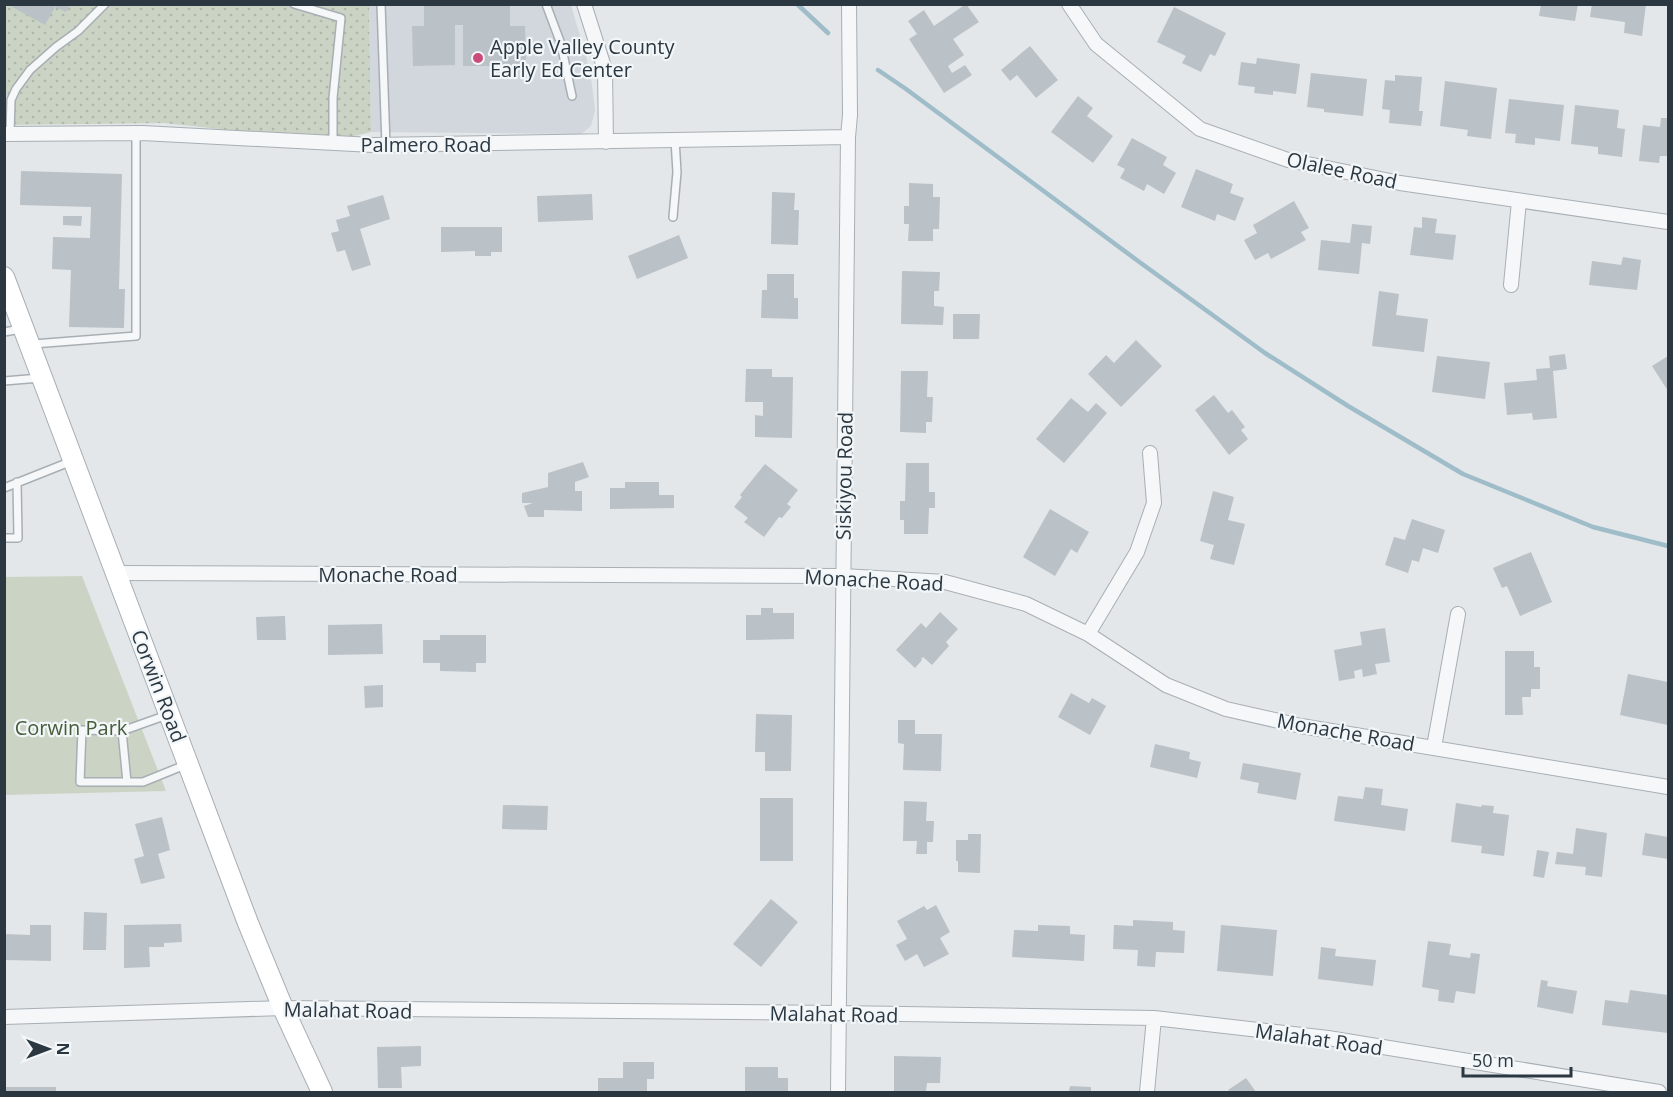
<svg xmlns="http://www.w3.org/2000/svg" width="1673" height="1097" font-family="'Open Sans',sans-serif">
<defs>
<pattern id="grass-dots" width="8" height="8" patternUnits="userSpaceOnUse" patternTransform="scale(1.5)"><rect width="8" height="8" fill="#cbd4c4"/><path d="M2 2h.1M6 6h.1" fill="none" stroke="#aeb7aa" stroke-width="1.8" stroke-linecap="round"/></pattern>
</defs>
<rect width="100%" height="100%" fill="#e3e7ea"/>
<path fill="#d1d7dc" d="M 369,5 L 571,5 L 590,70 L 595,110 L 591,126 L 581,134 L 371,132 Z"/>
<path fill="url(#grass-dots)" d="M 4,5 L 369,5 L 371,132 L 346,138 L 238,131 L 164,123 L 5,125 Z"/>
<path fill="#cbd4c4" d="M 82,576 L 166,791 L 5,795 L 4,577 Z"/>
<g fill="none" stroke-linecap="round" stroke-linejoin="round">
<path stroke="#9fbcc9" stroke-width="4.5" d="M 797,4 L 828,33
M 878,70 L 906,89 L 1138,261 L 1265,353 L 1348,406 L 1463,474 L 1593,527 L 1668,546"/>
</g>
<path fill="#bac1c7" d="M 7,4 L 71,4 L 66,12 L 55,7 L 45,25 Z
M 424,4 L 510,4 L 510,26 L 525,26 L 526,66 L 463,66 L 463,25 L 455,25 L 455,65 L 413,66 L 412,26 L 424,26 Z
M 966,4 L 979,22 L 953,39 L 964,55 L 948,66 L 952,73 L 965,65 L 972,75 L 944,93 L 909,39 L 917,34 L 908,21 L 924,10 L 934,26 Z
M 1541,4 L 1578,4 L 1575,21 L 1539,16 Z
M 1592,4 L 1646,4 L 1642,36 L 1624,33 L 1625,22 L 1590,17 Z
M 1174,7 L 1226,33 L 1215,56 L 1210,54 L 1201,72 L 1182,63 L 1186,56 L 1157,42 Z
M 1030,46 L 1058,80 L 1036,98 L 1017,75 L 1010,81 L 1001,70 Z
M 1257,58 L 1300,64 L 1296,94 L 1273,91 L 1273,95 L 1254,93 L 1255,87 L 1238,85 L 1241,62 L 1256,64 Z
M 1311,73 L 1367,79 L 1363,116 L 1324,112 L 1324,109 L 1307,107 Z
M 1395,75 L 1422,77 L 1419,111 L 1423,111 L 1421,126 L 1389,123 L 1390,110 L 1382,109 L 1385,80 L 1395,81 Z
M 1445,81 L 1497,88 L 1491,139 L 1467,136 L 1468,130 L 1440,126 Z
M 1078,96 L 1093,108 L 1087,116 L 1113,136 L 1093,163 L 1051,132 Z
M 1509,99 L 1564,105 L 1560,141 L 1535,138 L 1535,145 L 1515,143 L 1516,134 L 1505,133 Z
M 1575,105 L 1619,110 L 1617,128 L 1625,129 L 1622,157 L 1598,154 L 1598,147 L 1571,144 Z
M 1661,118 L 1668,118 L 1668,156 L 1660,156 L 1659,163 L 1639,161 L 1643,125 L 1660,127 Z
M 1132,138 L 1167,157 L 1163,165 L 1176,173 L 1164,194 L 1147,184 L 1144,191 L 1120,178 L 1125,169 L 1117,165 Z
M 1196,169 L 1233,184 L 1230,193 L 1244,198 L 1235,221 L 1217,214 L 1215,221 L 1181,207 Z
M 21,171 L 122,174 L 119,289 L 125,289 L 124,328 L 69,327 L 71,270 L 52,269 L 53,237 L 90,238 L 91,207 L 20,205 Z
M 909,183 L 933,184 L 933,197 L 940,197 L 939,229 L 933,229 L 933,241 L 908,241 L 909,224 L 904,224 L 904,206 L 909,206 Z
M 772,192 L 795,193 L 794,210 L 799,210 L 798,245 L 771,244 Z
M 592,194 L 593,220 L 538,222 L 537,196 Z
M 383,195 L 390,219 L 360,229 L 371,265 L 352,271 L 345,250 L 337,252 L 331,233 L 339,231 L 336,220 L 350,216 L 347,206 Z
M 1294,201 L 1309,228 L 1301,232 L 1306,240 L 1271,259 L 1268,253 L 1255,260 L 1244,240 L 1257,233 L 1253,225 Z
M 63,216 L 82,216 L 81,226 L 63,225 Z
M 1422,217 L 1437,219 L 1435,233 L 1456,235 L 1453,260 L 1410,255 L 1414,227 L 1422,228 Z
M 1352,224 L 1372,226 L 1370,244 L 1362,243 L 1359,274 L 1318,270 L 1321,240 L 1350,243 Z
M 441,227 L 502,227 L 502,252 L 491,252 L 491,256 L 475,256 L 475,251 L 441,252 Z
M 679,235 L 688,258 L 637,279 L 628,256 Z
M 1623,257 L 1641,260 L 1637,290 L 1589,285 L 1592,261 L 1621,265 Z
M 902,271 L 940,272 L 939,291 L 934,291 L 934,306 L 944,307 L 943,325 L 901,324 Z
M 767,274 L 794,274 L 794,298 L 798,298 L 798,319 L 761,318 L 762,290 L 767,290 Z
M 1379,291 L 1399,294 L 1396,315 L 1428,319 L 1424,352 L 1372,346 Z
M 953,314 L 980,314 L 979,339 L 953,339 Z
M 1136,340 L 1162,366 L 1121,407 L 1088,374 L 1106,355 L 1114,363 Z
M 1565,354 L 1567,369 L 1553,371 L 1557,418 L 1533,420 L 1532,413 L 1507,415 L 1504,383 L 1537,380 L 1536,369 L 1550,368 L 1549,356 Z
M 1437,356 L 1490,362 L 1485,399 L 1432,392 Z
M 1668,356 L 1668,391 L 1652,366 Z
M 746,369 L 772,369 L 772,377 L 793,377 L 792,438 L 755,437 L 755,415 L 763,416 L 763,402 L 745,402 Z
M 901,371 L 928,371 L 927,397 L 933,397 L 932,422 L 926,422 L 926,433 L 900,432 Z
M 1214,395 L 1228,413 L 1232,410 L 1245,427 L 1241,430 L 1248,439 L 1229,455 L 1195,410 Z
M 1071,398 L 1088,412 L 1096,403 L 1107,413 L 1064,463 L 1036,439 Z
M 583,462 L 589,477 L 575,482 L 575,491 L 582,491 L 582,511 L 544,510 L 544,517 L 528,517 L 524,506 L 533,503 L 522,503 L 522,493 L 548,487 L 548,473 Z
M 906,463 L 929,463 L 929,492 L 935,492 L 935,508 L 929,508 L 928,534 L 904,534 L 904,520 L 900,520 L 900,501 L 905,501 Z
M 765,464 L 798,490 L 787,504 L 791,507 L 782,518 L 779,517 L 764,537 L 744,522 L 748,518 L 734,507 L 742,497 L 740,495 Z
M 625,482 L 659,482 L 659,495 L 674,495 L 674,508 L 610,509 L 610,488 L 625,488 Z
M 1213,491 L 1234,497 L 1228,520 L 1245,524 L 1234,565 L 1210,559 L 1214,545 L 1200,541 Z
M 1050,509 L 1089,532 L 1077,553 L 1071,549 L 1055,576 L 1023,557 Z
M 1412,519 L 1445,530 L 1438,553 L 1423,548 L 1419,562 L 1412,560 L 1408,573 L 1385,565 L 1394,537 L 1405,540 Z
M 1531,552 L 1552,602 L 1520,616 L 1507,586 L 1502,588 L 1493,568 Z
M 761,608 L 773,608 L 773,613 L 794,613 L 794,639 L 746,640 L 746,615 L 761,615 Z
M 940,612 L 958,629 L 946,642 L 949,646 L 932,665 L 923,657 L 921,659 L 922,660 L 915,668 L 896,650 L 921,623 L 926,628 Z
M 285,616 L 286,640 L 257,640 L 256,617 Z
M 382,624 L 383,654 L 328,655 L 328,625 Z
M 1385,628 L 1390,662 L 1375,664 L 1377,674 L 1363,677 L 1362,669 L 1354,671 L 1355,678 L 1339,681 L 1334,650 L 1362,645 L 1360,632 Z
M 440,635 L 486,635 L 486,663 L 476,663 L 476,672 L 440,671 L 440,663 L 423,663 L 423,640 L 440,640 Z
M 1505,651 L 1534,651 L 1534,667 L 1540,667 L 1540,689 L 1531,689 L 1531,697 L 1522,697 L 1523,715 L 1505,715 Z
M 1628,674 L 1668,682 L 1668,725 L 1620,715 Z
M 383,685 L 383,707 L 365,708 L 364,686 Z
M 1071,693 L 1089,703 L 1092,698 L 1106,706 L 1090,735 L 1058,717 Z
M 756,714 L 792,715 L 791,771 L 765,771 L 765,752 L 755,752 Z
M 898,720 L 915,720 L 915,734 L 942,734 L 941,771 L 903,770 L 904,744 L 898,743 Z
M 1155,744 L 1190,752 L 1189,759 L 1201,762 L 1197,778 L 1150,767 Z
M 1243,763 L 1301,773 L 1296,800 L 1257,793 L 1259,783 L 1240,779 Z
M 1365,787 L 1383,789 L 1381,805 L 1408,809 L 1405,831 L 1334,821 L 1338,796 L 1363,799 Z
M 760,798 L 793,798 L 793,861 L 760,861 Z
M 904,801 L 927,802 L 926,821 L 934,821 L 933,842 L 927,842 L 927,854 L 916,854 L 917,841 L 903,841 Z
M 1456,803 L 1481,807 L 1482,805 L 1494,806 L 1493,813 L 1509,815 L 1504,856 L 1481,853 L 1482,846 L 1451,842 Z
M 503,805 L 548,806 L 547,830 L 502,829 Z
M 162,817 L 170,850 L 158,854 L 165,878 L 141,884 L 134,859 L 144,856 L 135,824 Z
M 1576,828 L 1607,833 L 1602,877 L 1585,875 L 1586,867 L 1555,864 L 1557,852 L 1573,854 Z
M 1645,833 L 1668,837 L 1668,859 L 1642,855 Z
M 968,834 L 981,834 L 980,873 L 958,872 L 958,861 L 956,861 L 956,840 L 968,840 Z
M 1537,850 L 1549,852 L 1544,878 L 1533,876 Z
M 771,899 L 798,922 L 761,967 L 733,944 Z
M 936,905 L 950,932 L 940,938 L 949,954 L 924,967 L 917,954 L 905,961 L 896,945 L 907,939 L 897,921 L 924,906 L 927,910 Z
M 84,912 L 107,913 L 106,950 L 83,950 Z
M 1133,920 L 1173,922 L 1173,930 L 1185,931 L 1184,953 L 1156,952 L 1155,967 L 1137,966 L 1138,950 L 1113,949 L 1114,925 L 1133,926 Z
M 181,924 L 182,942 L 164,943 L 164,947 L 149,947 L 150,967 L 124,968 L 124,925 Z
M 30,925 L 51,925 L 51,961 L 4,960 L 4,934 L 30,935 Z
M 1038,925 L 1070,926 L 1070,934 L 1085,935 L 1084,961 L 1012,957 L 1014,930 L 1038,931 Z
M 1221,925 L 1277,930 L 1273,976 L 1217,971 Z
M 1428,941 L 1451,944 L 1449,955 L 1470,958 L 1471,953 L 1480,954 L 1475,994 L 1456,991 L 1454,1003 L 1438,1001 L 1439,990 L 1422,987 Z
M 1321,947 L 1336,949 L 1335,956 L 1376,960 L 1373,986 L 1318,979 Z
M 1541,980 L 1548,981 L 1547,986 L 1577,991 L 1573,1014 L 1537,1007 Z
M 1630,990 L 1668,995 L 1668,1033 L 1602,1025 L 1605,1000 L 1628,1003 Z
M 421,1046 L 421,1066 L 401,1067 L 402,1088 L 378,1088 L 377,1047 Z
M 894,1056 L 941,1057 L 940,1083 L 927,1083 L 926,1092 L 894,1092 Z
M 623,1062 L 654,1062 L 654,1079 L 647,1079 L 647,1092 L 598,1092 L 598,1078 L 623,1078 Z
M 745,1067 L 778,1067 L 778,1078 L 788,1078 L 788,1092 L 745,1092 Z
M 1246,1078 L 1256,1092 L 1230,1092 L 1228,1090 Z
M 1070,1086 L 1091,1087 L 1091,1092 L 1069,1092 Z
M 4,1087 L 56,1087 L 56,1092 L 4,1092 Z"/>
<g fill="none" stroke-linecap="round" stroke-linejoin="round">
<g stroke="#a8afb4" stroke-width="10">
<path id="service" d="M 294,4 L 341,18 L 333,98 L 333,144
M 381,4 L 386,145
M 546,4 L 561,44 L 572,96
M 10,134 L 11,100 L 16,89 L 30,70 L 56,47 L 78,31 L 105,4
M 673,217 L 677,172 L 675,140
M 4,332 L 21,329
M 33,344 L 136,336 L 136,133
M 4,381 L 40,378
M 4,488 L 72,461
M 4,538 L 18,538 L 17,482
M 167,715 L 122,731 L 82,730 L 80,782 L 143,782 L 185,765
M 122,731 L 127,782"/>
</g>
<g stroke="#a8afb4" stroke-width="16">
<path id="minor" d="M 584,4 L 605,70 L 606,142
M 1069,4 L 1096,44 L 1200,129 L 1288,160 L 1400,183 L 1668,222
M 4,134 L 142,133 L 373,145 L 848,137
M 1511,285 L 1519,201
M 115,573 L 843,576 L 945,582 L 1026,604 L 1088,634 L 1166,685 L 1226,709 L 1301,726 L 1668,787
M 1088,634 L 1137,552 L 1154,503 L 1150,453
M 1434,747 L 1458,614
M 4,1017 L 283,1008 L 838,1013 L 1154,1018 L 1328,1038 L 1659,1092
M 838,1092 L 848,137 L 850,115 L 849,4
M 1147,1092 L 1154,1018"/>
</g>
<g stroke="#a8afb4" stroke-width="22">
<path id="secondary" d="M 4,277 L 248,923 L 283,1008 L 322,1092"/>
</g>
<use href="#service" stroke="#f5f7f9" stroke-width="7"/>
<use href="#minor" stroke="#f5f7f9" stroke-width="14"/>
<use href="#secondary" stroke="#fff" stroke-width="20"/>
</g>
<circle fill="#ca4d79" stroke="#f2f6f8" stroke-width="2" cx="478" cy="58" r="6"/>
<g text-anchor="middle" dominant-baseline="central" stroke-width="4.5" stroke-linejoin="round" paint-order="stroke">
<g font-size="20" fill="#2b3842" stroke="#f2f6f8" text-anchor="start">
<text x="490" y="46">Apple Valley County<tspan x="490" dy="23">Early Ed Center</tspan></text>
</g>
<g font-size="20" fill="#2b3842" stroke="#f2f6f8">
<text x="426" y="144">Palmero Road</text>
<text transform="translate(1342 170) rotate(12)">Olalee Road</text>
<text transform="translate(844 476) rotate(-89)">Siskiyou Road</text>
<text x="388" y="574">Monache Road</text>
<text transform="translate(874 580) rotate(3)">Monache Road</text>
<text transform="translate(159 686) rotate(69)">Corwin Road</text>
<text transform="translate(1346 732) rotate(10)">Monache Road</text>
<text transform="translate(348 1010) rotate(1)">Malahat Road</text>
<text transform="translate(834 1014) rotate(1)">Malahat Road</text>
<text transform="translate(1319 1039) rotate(8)">Malahat Road</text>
</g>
<g font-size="20" fill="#475d39" stroke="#f2f6f8">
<text x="71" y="727">Corwin Park</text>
</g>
</g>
<rect width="1673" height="1097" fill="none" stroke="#2b3842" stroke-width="12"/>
<g transform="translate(48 1049) rotate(90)" stroke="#f2f6f8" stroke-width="4.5" paint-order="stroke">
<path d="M0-4.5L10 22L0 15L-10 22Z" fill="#2b3842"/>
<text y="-9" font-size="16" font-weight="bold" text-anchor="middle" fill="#2b3842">N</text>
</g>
<path d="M1463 1067v9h108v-9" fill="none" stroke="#2b3842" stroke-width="3"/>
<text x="1472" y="1067" font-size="18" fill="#2b3842" stroke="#f2f6f8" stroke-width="4.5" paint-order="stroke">50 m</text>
</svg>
